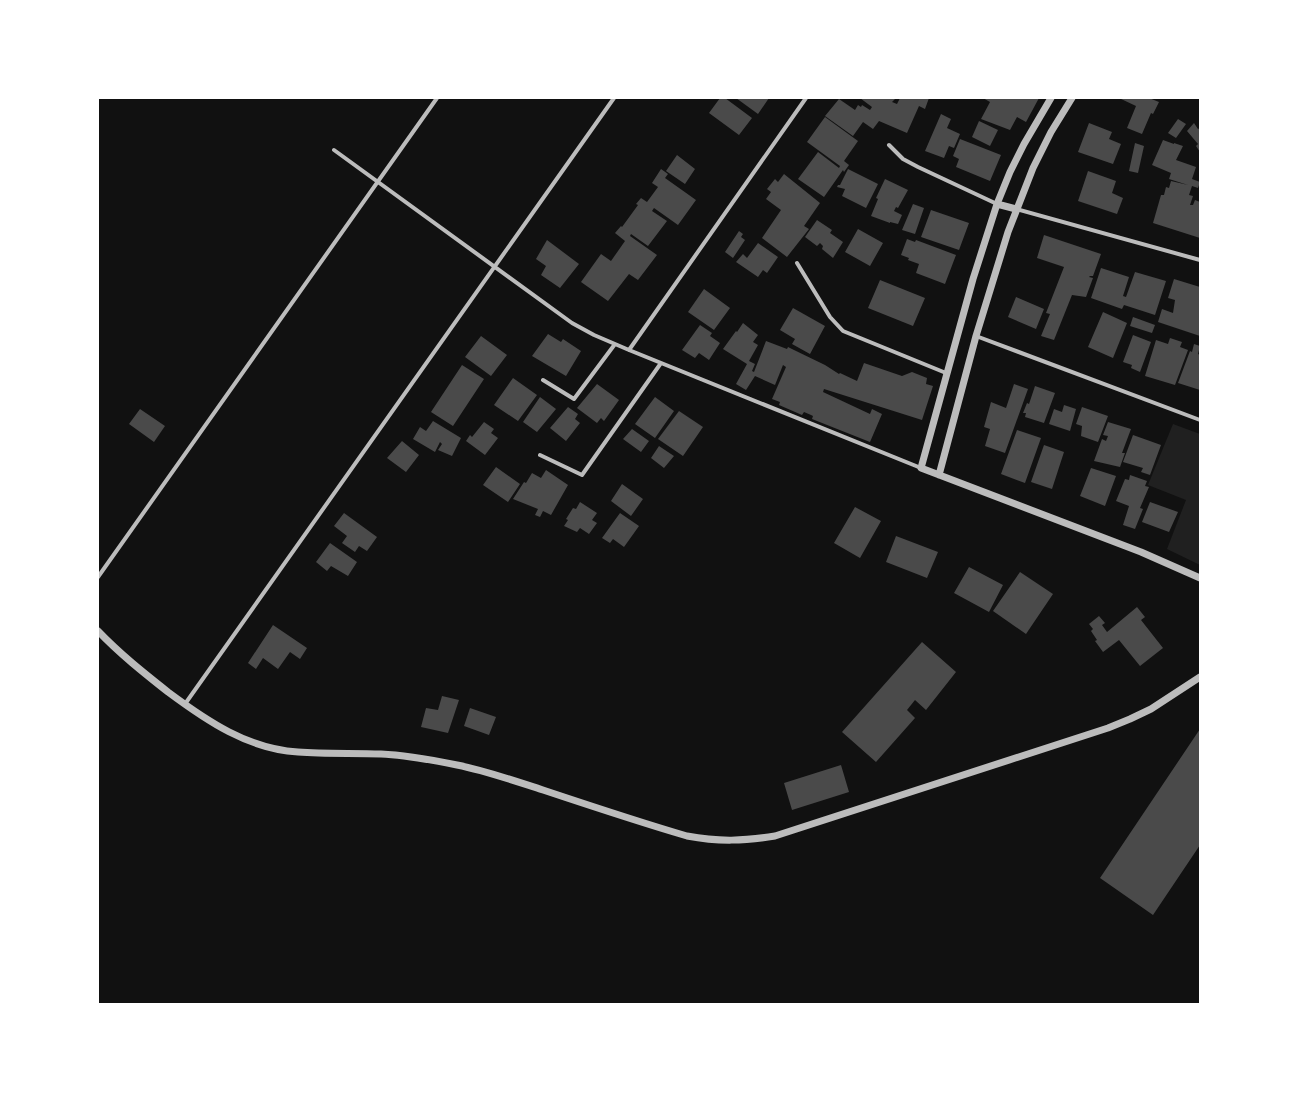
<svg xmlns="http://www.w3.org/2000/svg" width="1298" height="1102" font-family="'DejaVu Sans',sans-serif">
<rect width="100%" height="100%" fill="#111"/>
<path fill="#202020" d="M 1173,424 L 1200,434 L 1200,565 L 1167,549 L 1186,500 L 1148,485 Z"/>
<path fill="#4a4a4a" d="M 720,98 L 725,98 L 752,118 L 739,135 L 709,113 Z
M 736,98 L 769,98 L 758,114 Z
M 860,98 L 896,98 L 892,102 L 897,104 L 900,98 L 929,98 L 925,109 L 919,106 L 907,133 L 879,121 L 873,129 L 863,122 L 853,136 L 825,116 L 839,99 L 855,110 L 858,105 L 861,107 L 862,105 L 870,110 L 872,107 Z
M 983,98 L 1039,98 L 1026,122 L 1017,117 L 1010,130 L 981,119 L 990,102 Z
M 1119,98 L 1149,98 L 1159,102 L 1153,114 L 1151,113 L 1142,134 L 1127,128 L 1136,106 Z
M 941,114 L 951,119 L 947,128 L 960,134 L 954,148 L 949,146 L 944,158 L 925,151 Z
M 825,117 L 858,141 L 844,161 L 849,165 L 844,172 L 843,170 L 824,197 L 798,179 L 818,152 L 839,168 L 840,166 L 807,142 Z
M 1178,119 L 1186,124 L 1176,138 L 1168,133 Z
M 979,121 L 998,130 L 990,146 L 972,137 Z
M 1089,123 L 1112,132 L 1109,139 L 1121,144 L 1113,164 L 1078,152 Z
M 1194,123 L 1198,129 L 1200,128 L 1200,152 L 1196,146 L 1198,144 L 1187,131 Z
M 960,139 L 1001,155 L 990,181 L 956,167 L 959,159 L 953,156 Z
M 1163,140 L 1174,144 L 1174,143 L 1183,146 L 1176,160 L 1196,167 L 1192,179 L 1200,182 L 1198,188 L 1192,186 L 1189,195 L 1193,196 L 1190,205 L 1193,205 L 1195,200 L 1200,202 L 1200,238 L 1153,223 L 1161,195 L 1164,195 L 1166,187 L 1169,188 L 1171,181 L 1188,185 L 1169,179 L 1171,173 L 1152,165 Z
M 1135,143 L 1144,146 L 1138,173 L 1129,171 Z
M 677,155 L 695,169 L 685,184 L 666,171 Z
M 661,169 L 668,174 L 665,178 L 696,200 L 678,225 L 654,208 L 652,211 L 667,221 L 648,246 L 631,234 L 630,236 L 657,255 L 638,280 L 629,274 L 608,301 L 581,282 L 601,254 L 611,261 L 625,241 L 615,233 L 621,226 L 622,227 L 638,205 L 636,204 L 641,198 L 647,202 L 658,187 L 652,183 Z
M 848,169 L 878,184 L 866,208 L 842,196 L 845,189 L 837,187 L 838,185 L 840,185 Z
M 1088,171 L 1116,181 L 1112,193 L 1123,198 L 1117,214 L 1078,201 Z
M 784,174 L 820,203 L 804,226 L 809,229 L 787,257 L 762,238 L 781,210 L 766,199 L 771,192 L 767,189 L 775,179 L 778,182 Z
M 885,179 L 908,190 L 898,208 L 896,207 L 894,211 L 902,215 L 898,224 L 890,222 L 890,223 L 871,216 L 878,199 L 876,198 Z
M 913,204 L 924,208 L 915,234 L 902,230 Z
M 931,210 L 969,223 L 959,250 L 921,237 Z
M 817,220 L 832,230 L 830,233 L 843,242 L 833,258 L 822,249 L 823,246 L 820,243 L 817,246 L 805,237 Z
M 858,229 L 883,243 L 870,266 L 845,252 Z
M 739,231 L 743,234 L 741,237 L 745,240 L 733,258 L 725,252 Z
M 1044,235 L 1101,254 L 1093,276 L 1090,276 L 1089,277 L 1093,278 L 1086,297 L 1072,295 L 1054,340 L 1041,336 L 1050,314 L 1046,313 L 1064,267 L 1037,258 Z
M 907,239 L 915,242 L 916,240 L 956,255 L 945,284 L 916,273 L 919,264 L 908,260 L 909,258 L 901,255 Z
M 547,240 L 579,264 L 560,288 L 541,275 L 546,266 L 536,259 Z
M 758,243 L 778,257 L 767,273 L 763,270 L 758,277 L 736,262 L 743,254 L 747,258 Z
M 1101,268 L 1129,277 L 1123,296 L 1126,297 L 1135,272 L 1166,281 L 1155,315 L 1124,305 L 1122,309 L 1091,298 Z
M 1174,279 L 1200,287 L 1200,336 L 1158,322 L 1162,309 L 1173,313 L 1175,300 L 1168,298 Z
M 880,280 L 925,298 L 913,326 L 868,308 Z
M 704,289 L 730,308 L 714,330 L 688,312 Z
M 1016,297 L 1044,309 L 1036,329 L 1008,317 Z
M 793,308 L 825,326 L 810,354 L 792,344 L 795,339 L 780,330 Z
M 1103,312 L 1127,323 L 1113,358 L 1088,347 Z
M 1133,317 L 1155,325 L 1152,333 L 1130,326 Z
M 743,323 L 758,335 L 753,342 L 758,345 L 749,361 L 755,364 L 752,371 L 754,372 L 766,341 L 787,349 L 788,347 L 794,350 L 825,365 L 839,374 L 840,373 L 857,381 L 864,363 L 902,376 L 912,372 L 927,378 L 926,384 L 933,386 L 922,420 L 824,389 L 823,392 L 870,414 L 872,409 L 882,414 L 870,442 L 812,419 L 813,416 L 811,415 L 804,412 L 802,415 L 779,405 L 780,402 L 772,399 L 786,367 L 783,365 L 775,385 L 755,376 L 746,390 L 736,384 L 747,364 L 723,349 L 736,331 L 737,332 Z
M 700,325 L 712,333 L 710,336 L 720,343 L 709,360 L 699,353 L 695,358 L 682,350 Z
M 548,334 L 561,342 L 563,339 L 581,351 L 566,376 L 532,356 Z
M 1133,335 L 1151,342 L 1140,372 L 1131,368 L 1132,365 L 1123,362 Z
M 481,336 L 507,355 L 491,376 L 465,357 Z
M 1170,338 L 1182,342 L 1180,347 L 1188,350 L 1175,385 L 1145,376 L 1156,340 L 1168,344 Z
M 1194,344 L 1200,346 L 1198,354 L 1200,355 L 1200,390 L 1178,383 L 1190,351 L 1192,352 Z
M 462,365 L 484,379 L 453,426 L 431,412 Z
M 513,378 L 537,395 L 518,421 L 494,405 Z
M 597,384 L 619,400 L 604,421 L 601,418 L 597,423 L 577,408 Z
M 1014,384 L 1028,389 L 1005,453 L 985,446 L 990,429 L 984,427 L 991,402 L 1006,408 Z
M 1035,386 L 1055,393 L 1044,423 L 1025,417 L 1026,413 L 1023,413 L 1027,403 L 1029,404 Z
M 540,397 L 556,409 L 537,432 L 523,422 Z
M 655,397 L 674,411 L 655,438 L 635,424 Z
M 1064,405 L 1076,409 L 1070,431 L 1049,424 L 1054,409 L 1062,412 Z
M 568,407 L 578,414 L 575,419 L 580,423 L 566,441 L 550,428 Z
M 1082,407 L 1108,416 L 1098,442 L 1081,436 L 1082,426 L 1076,424 Z
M 140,409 L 165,426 L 154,442 L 129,424 Z
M 679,411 L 703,427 L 683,456 L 658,439 Z
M 433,421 L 461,438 L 452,456 L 438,450 L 442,444 L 440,442 L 435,452 L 413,439 L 420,427 L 426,431 Z
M 484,422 L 494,429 L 491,433 L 498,438 L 485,455 L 466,441 L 470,435 L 472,437 Z
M 1108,422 L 1131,429 L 1122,453 L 1125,453 L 1120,467 L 1094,461 L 1102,439 L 1106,441 L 1108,436 L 1103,435 Z
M 632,429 L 649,441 L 641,452 L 623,439 Z
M 1017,430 L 1041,438 L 1025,483 L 1001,474 Z
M 1133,435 L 1161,445 L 1150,475 L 1141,472 L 1143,468 L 1123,462 Z
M 402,441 L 419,455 L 406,472 L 387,458 Z
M 1044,445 L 1064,452 L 1052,489 L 1031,482 Z
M 659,446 L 674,456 L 664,468 L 651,458 Z
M 496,467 L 520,484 L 508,502 L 483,485 Z
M 1091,468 L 1116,476 L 1105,506 L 1080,496 Z
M 546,470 L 568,485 L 551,515 L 543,511 L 540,517 L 535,515 L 538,509 L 513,499 L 524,482 L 526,483 L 532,473 L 541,478 Z
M 1130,475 L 1147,481 L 1145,486 L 1149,487 L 1140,508 L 1143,509 L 1135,529 L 1123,525 L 1129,506 L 1116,501 L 1125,479 L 1129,480 Z
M 622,484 L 643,499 L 631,516 L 611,501 Z
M 580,502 L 597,513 L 592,520 L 597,523 L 589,534 L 580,528 L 577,532 L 564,526 L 568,520 L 566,519 L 573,508 L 576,509 Z
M 1150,502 L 1178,512 L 1169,532 L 1142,522 Z
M 855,507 L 881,521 L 860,558 L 834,543 Z
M 344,513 L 377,537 L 367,551 L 359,546 L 355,552 L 342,543 L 347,536 L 334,526 Z
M 620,513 L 639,526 L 624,547 L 613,539 L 610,543 L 602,538 Z
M 896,536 L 938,552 L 927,578 L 886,562 Z
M 330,543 L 357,562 L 348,576 L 331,566 L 327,571 L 316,562 Z
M 969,567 L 1003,585 L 989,612 L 954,593 Z
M 1020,572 L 1053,594 L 1026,634 L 993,611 Z
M 1137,607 L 1145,617 L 1141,620 L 1163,648 L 1140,666 L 1119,640 L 1103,652 L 1095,641 L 1097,640 L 1091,631 L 1093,629 L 1089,624 L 1099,616 L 1105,623 L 1102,625 L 1107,632 Z
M 273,625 L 307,648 L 300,659 L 290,652 L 278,669 L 263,658 L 256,669 L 248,663 Z
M 922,642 L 956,672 L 926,710 L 915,700 L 907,710 L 915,718 L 876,762 L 842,732 Z
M 442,696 L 459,700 L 448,733 L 421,727 L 426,708 L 438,710 Z
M 470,708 L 496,717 L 489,735 L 464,726 Z
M 1200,729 L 1200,845 L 1153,915 L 1100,878 Z
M 841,765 L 849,792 L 792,810 L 784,783 Z"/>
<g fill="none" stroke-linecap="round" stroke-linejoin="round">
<path stroke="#bcbcbc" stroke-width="4" d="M 889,145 L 903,159 L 918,167 L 997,204
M 334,150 L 572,323 L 594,335 L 629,350 L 921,468
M 1016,209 L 1200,260
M 797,263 L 830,317 L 843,331 L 946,373
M 976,336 L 1200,420
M 629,350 L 806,98
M 543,380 L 574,399 L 615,344
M 540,455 L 582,475 L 661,363
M 98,577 L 437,98
M 185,704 L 614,98"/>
<path stroke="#bcbcbc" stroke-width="7" d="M 1051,98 L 1024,144 L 1010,172 L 997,204 L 973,279 L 921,468 L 1141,552 L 1200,578
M 997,204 L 1016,209
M 939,475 L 976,336 L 1008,232 L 1033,168 L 1051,132 L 1072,98
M 98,631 C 120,654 144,673 168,692 C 207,721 248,749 298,752 C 325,754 353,753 381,754 C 407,755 432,760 457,765 C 487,771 515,781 543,790 C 591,806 639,822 687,836 C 719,842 744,841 775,836 L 1108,728 L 1130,719 L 1151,709 L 1200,677"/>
</g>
<rect width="1298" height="1102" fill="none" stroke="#ffffff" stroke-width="198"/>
</svg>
